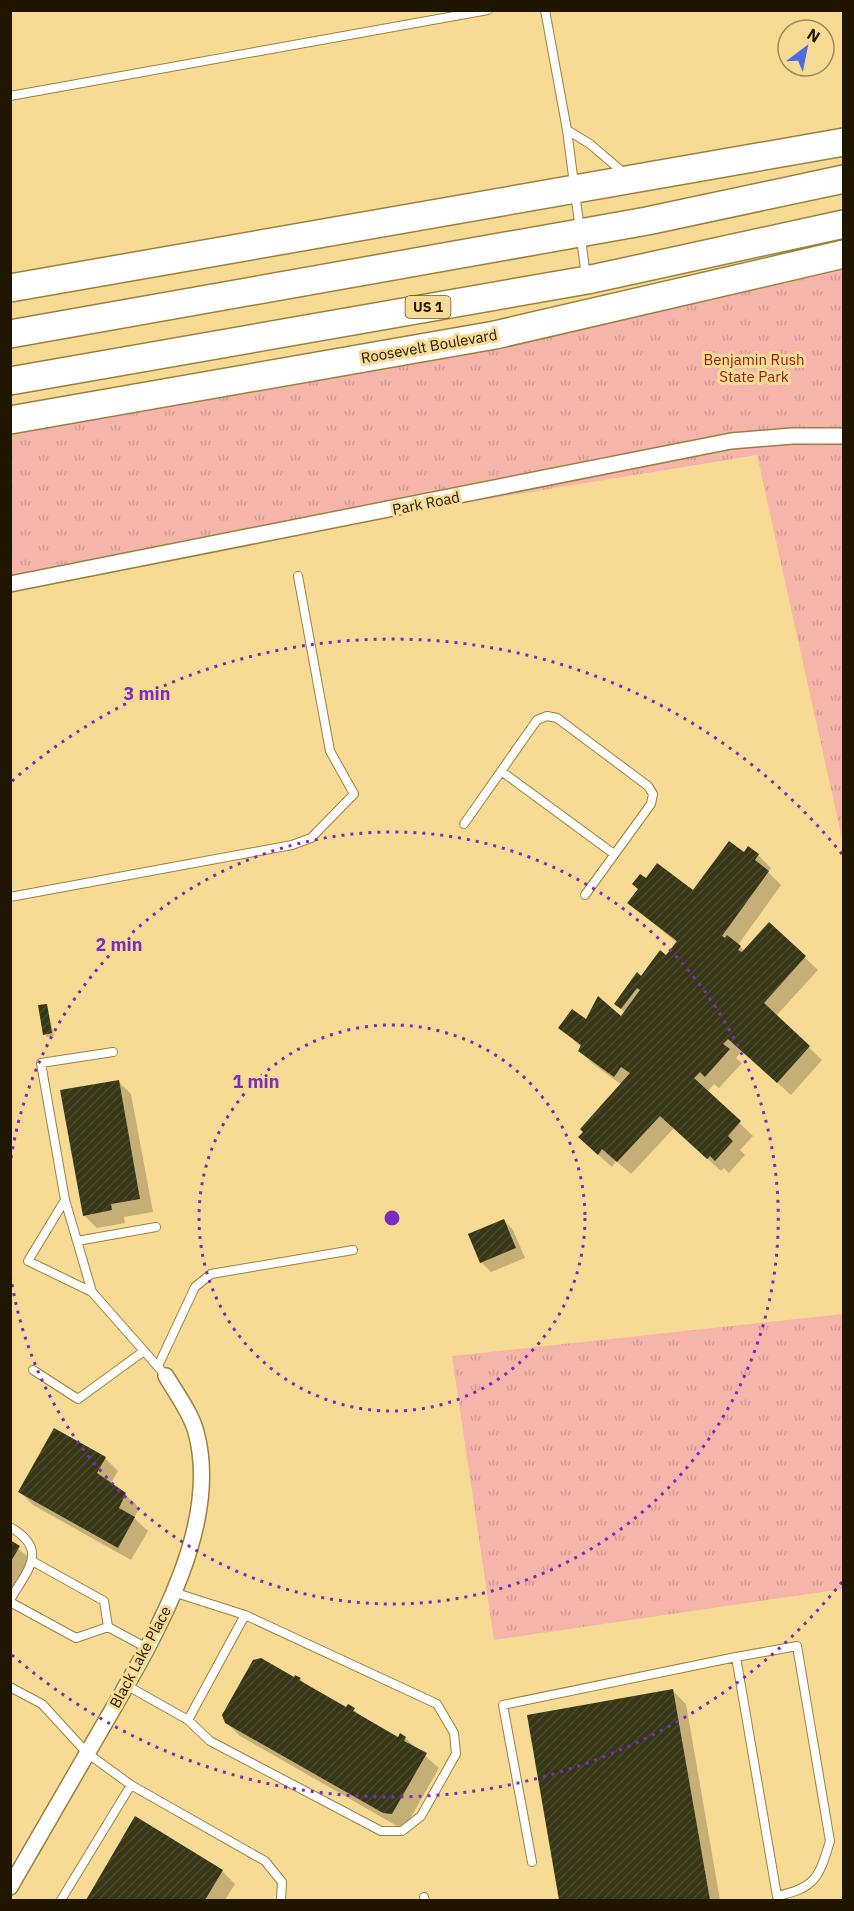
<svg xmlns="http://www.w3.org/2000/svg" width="854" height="1911" font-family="'IBM Plex Sans',sans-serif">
<defs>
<pattern id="park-tufts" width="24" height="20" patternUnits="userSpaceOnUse" patternTransform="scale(1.5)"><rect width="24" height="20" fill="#f5b5ab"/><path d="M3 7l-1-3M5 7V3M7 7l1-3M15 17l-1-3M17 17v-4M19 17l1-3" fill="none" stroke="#d29b91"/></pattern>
<pattern id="building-hatch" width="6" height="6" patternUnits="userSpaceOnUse" patternTransform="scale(1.5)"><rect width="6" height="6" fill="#373617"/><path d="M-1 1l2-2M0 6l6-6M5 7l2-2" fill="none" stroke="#4b4a2e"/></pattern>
</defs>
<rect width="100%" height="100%" fill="#f7db95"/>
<path fill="url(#park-tufts)" d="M 843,260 L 843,843 L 757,455 L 11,577 L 10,433 Z
M 843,1314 L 843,1589 L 494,1640 L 452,1356 Z"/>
<path fill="#0003" d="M 744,854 L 758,855 L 771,868 L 768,872 L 781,885 L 738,945 L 745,951 L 769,924 L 818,970 L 776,1016 L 822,1060 L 791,1095 L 742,1051 L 736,1058 L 742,1063 L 719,1088 L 714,1084 L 707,1092 L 753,1136 L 740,1150 L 745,1155 L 729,1173 L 724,1168 L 721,1171 L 674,1128 L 631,1174 L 616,1161 L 612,1167 L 593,1150 L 622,1085 L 593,1064 L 580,1051 L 581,1047 L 560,1027 L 586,1021 L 622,1018 L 625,1013 L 616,1003 L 667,957 L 677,943 L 629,903 L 647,880 L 693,892 Z
M 47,1005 L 54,1036 L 47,1037 L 45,1034 Z
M 118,1081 L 131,1094 L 153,1212 L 124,1217 L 125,1223 L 97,1228 L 84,1215 Z
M 504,1220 L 513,1230 L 525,1258 L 491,1272 L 481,1262 Z
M 105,1458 L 118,1471 L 111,1483 L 136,1504 L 138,1510 L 134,1518 L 148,1531 L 131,1560 L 33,1505 L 20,1492 Z
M 10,1542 L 32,1560 L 23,1577 L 27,1581 L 10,1609 Z
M 295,1679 L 300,1679 L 308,1687 L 347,1709 L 349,1706 L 366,1720 L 398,1739 L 400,1735 L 405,1738 L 439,1768 L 406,1826 L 397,1826 L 240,1736 L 226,1722 Z
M 673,1691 L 686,1704 L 720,1900 L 560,1900 L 528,1716 Z
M 136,1818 L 222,1871 L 235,1884 L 225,1900 L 88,1900 Z"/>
<path fill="url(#building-hatch)" d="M 729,841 L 744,852 L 748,846 L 759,854 L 755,860 L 769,871 L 722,936 L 725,938 L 727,935 L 741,946 L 738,950 L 742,952 L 769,922 L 806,956 L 764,1003 L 810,1046 L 777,1083 L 728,1039 L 723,1044 L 730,1049 L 705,1077 L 700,1072 L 694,1078 L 741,1121 L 728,1136 L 733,1141 L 715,1161 L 710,1156 L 707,1159 L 660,1116 L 617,1162 L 602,1149 L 598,1155 L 578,1137 L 583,1132 L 580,1129 L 630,1073 L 621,1067 L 614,1077 L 578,1051 L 581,1045 L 558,1028 L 572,1009 L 586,1019 L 598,996 L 621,1016 L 640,990 L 637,988 L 621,1009 L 614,1004 L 637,972 L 641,976 L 660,950 L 666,955 L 677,941 L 627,903 L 638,889 L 632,884 L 640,874 L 646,878 L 657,863 L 693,890 Z
M 47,1004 L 52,1033 L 43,1035 L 38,1005 Z
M 119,1080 L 140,1199 L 111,1204 L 112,1210 L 83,1216 L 60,1090 Z
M 504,1219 L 516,1248 L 480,1263 L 468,1234 Z
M 54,1428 L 106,1457 L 97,1473 L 126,1493 L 119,1508 L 135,1517 L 118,1548 L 18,1492 Z
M 10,1540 L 20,1546 L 10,1563 Z
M 261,1658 L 294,1677 L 295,1675 L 301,1678 L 299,1680 L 346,1707 L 348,1704 L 355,1708 L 353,1711 L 398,1737 L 400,1733 L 406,1737 L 404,1741 L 427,1753 L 392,1814 L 383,1813 L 225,1723 L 222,1715 L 253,1660 Z
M 673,1689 L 710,1900 L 559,1900 L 527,1715 Z
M 135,1816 L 223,1870 L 205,1900 L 86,1900 Z"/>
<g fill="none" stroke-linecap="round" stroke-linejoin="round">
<g stroke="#9b813c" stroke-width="10">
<path id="lane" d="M 545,10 L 567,130
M 10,96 L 488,10
M 586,277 L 567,130 L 590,144 L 625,174
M 501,771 L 614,854
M 464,824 L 537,720 L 547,716 L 557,718 L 648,786 L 653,794 L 651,804 L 585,895
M 10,897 L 292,845 L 311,838 L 354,794 L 330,751 L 298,576
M 113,1052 L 41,1063 L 65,1200 L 28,1261 L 92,1292 L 166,1376
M 65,1200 L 92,1292
M 77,1241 L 156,1227
M 158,1366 L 195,1287 L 211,1274 L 353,1250
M 33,1370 L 78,1399 L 144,1351
M 10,1527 C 50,1550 27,1570 10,1600
M 32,1561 L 104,1601 L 108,1627 L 147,1648
M 10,1602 L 76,1638 L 108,1627
M 126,1685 L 188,1720 L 245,1615 L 173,1592
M 10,1687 L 42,1704 L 87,1753 L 131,1785 L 265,1861 L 282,1882 L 281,1900
M 188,1720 L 210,1741 L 381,1831 L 402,1831 L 421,1816 L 456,1754 L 454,1733 L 437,1704 L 245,1615
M 532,1862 L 503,1705 L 736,1657
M 777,1896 C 815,1888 819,1878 830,1841 L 797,1646 L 736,1657 L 777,1896 L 778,1900
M 424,1897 L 425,1900
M 61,1900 L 131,1785"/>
</g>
<g stroke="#9b813c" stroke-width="18">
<path id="street" d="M 10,584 L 731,441 L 792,436 L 844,436
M 10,1887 C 40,1836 69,1784 99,1733 C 146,1651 223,1531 196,1432 C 191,1413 176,1393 166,1376"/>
</g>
<g stroke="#9b813c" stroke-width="30">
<path id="highway" d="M 10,288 L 844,142
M 10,334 L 647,221 L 844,179
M 10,381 L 587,280 L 844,224
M 10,420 L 495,335 L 844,254"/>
</g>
<use href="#lane" stroke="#fff" stroke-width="8"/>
<use href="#street" stroke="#fff" stroke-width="15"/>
<use href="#highway" stroke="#fff" stroke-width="27"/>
</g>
<g fill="none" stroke="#7b2cbf" stroke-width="3" stroke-dasharray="3 6">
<circle cx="392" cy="1218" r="193"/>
<path d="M11 1158A386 386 0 1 1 11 1278"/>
<path d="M842 1582A579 579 0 0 1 12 1655M12 781A579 579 0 0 1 842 854"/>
</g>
<g text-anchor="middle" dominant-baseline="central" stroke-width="6" stroke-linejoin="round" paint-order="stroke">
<rect fill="#f7db95" stroke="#60512d" stroke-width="1.5" x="405.5" y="296" width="45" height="22" rx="4.5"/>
<g font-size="14" font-weight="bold" fill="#201600">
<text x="428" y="307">US 1</text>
</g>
<g font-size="15" fill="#201600" stroke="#f7db95">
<text transform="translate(429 346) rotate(-10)">Roosevelt Boulevard</text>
<text transform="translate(426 503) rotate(-11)">Park Road</text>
<text transform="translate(140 1657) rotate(-62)">Black Lake Place</text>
</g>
<g font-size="15" fill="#942019" stroke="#f7db95">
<text x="754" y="359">Benjamin Rush<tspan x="754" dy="17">State Park</tspan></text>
</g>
</g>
<circle cx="392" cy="1218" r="9" fill="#7b2cbf" stroke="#f7db95" stroke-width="3"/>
<g font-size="18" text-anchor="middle" font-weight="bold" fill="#7b2cbf" stroke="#f7db95" stroke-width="6" stroke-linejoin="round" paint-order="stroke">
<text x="147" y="700">3 min</text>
<text x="119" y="951">2 min</text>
<text x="256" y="1088">1 min</text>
</g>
<rect width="854" height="1911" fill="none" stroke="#201600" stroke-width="24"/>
<g transform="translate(806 48) rotate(32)"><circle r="28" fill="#f7db95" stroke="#a18c59" stroke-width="1.5"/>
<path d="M0-4.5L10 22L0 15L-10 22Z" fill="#4d6ce1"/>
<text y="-9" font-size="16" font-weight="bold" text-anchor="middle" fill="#201600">N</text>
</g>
</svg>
